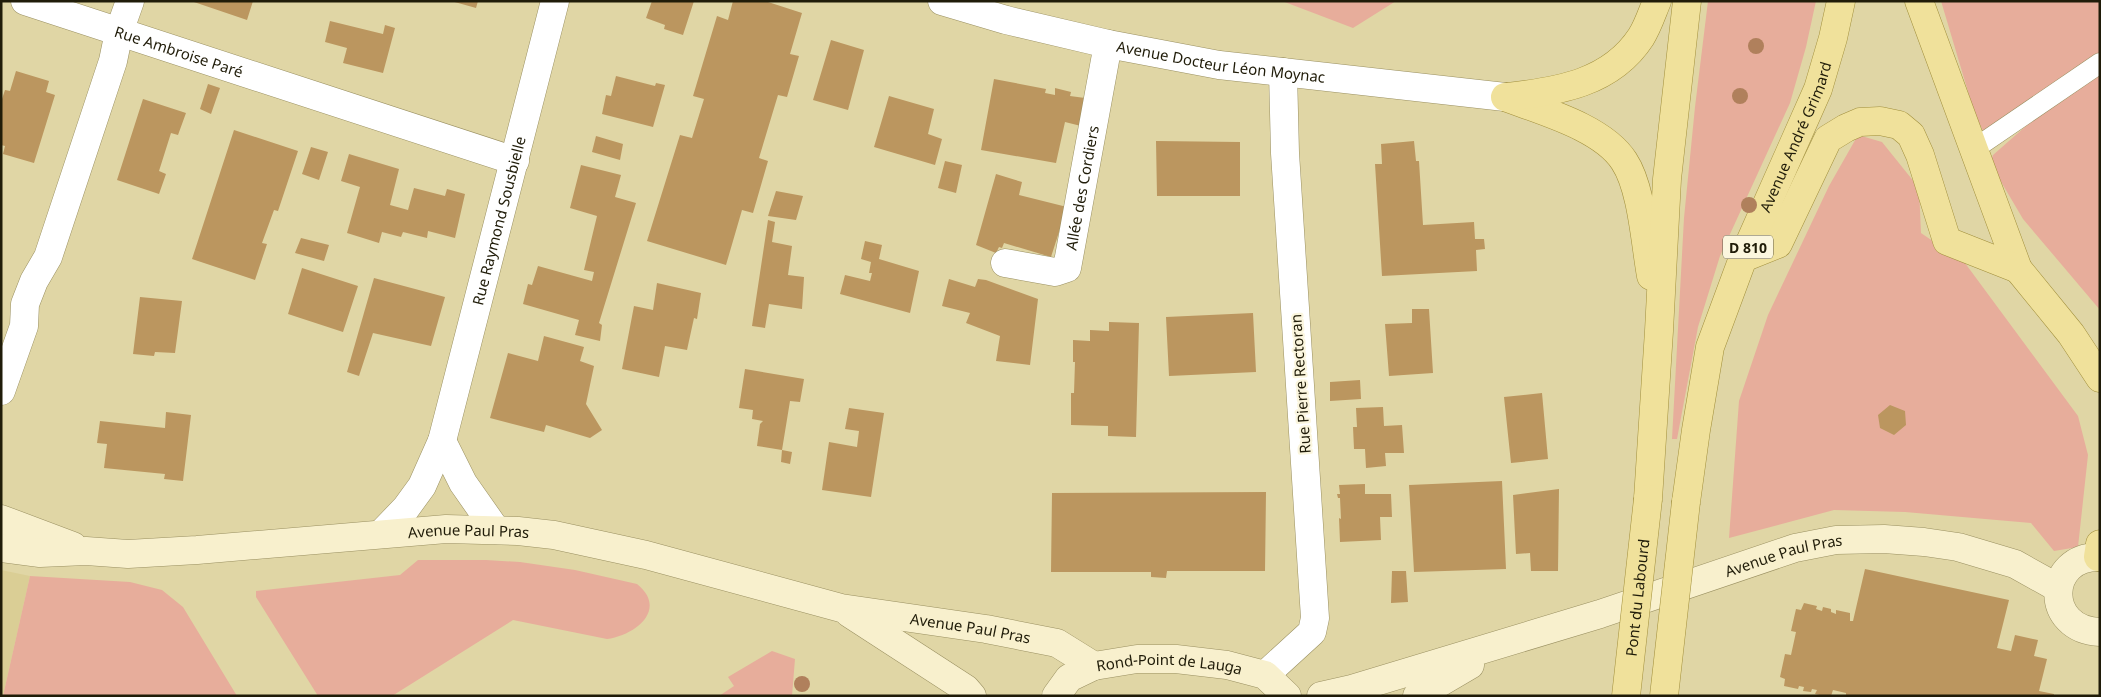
<svg xmlns="http://www.w3.org/2000/svg" width="2101" height="697" font-family="'Noto Sans',sans-serif">
<rect width="100%" height="100%" fill="#e0d6a5"/>
<path fill="#dace95" d="M 1,570 L 30,576 L 3,696 L 1,696 Z"/>
<path fill="#e7ad9b" d="M 1282,1 L 1396,1 L 1353,28 Z
M 1708,1 L 1816,1 L 1806,47 L 1790,103 L 1720,256 L 1698,327 L 1677,439 L 1672,439 L 1684,218 L 1695,107 Z
M 1941,1 L 2100,1 L 2100,54 L 1984,133 L 1975,115 Z
M 2100,70 L 2100,310 L 2023,219 L 1990,163 L 1993,155 L 2043,111 Z
M 1858,135 L 1882,142 L 1919,188 L 1921,233 L 1965,263 L 2078,416 L 2088,455 L 2078,547 L 2054,551 L 2031,523 L 1905,512 L 1834,510 L 1729,538 L 1739,401 L 1768,315 L 1829,186 Z
M 418,560 L 486,560 L 520,562 L 575,570 L 637,584 C 668,609 636,635 607,639 L 513,620 L 392,696 L 318,696 L 256,597 L 256,591 L 400,575 Z
M 30,576 L 130,582 L 162,590 L 183,607 L 237,696 L 3,696 Z
M 772,651 L 795,659 L 792,696 L 719,696 L 734,686 L 728,677 Z"/>
<path fill="#bb965f" d="M 191,1 L 253,1 L 247,20 Z
M 451,1 L 478,1 L 476,8 Z
M 652,1 L 694,1 L 683,35 L 664,29 L 665,25 L 646,18 Z
M 733,1 L 765,1 L 802,13 L 790,54 L 799,56 L 787,97 L 778,95 L 759,158 L 768,161 L 753,213 L 742,210 L 726,265 L 647,241 L 680,135 L 692,138 L 704,99 L 693,96 L 717,16 L 728,20 Z
M 330,21 L 383,34 L 385,25 L 395,28 L 383,73 L 343,63 L 347,48 L 325,42 Z
M 831,40 L 864,50 L 848,110 L 813,100 Z
M 16,71 L 49,81 L 46,92 L 55,95 L 34,163 L 3,154 L 5,146 L 1,145 L 1,102 L 5,90 L 10,91 Z
M 616,76 L 655,86 L 656,83 L 665,85 L 653,127 L 602,114 L 606,95 L 611,96 Z
M 994,79 L 1046,89 L 1045,93 L 1055,95 L 1055,88 L 1071,92 L 1070,96 L 1085,98 L 1081,126 L 1065,122 L 1056,163 L 981,150 Z
M 208,84 L 220,88 L 211,114 L 200,109 Z
M 889,96 L 934,109 L 928,134 L 942,139 L 935,165 L 874,147 Z
M 143,99 L 186,113 L 178,135 L 171,133 L 159,171 L 166,174 L 159,194 L 117,180 Z
M 234,130 L 298,151 L 278,211 L 274,210 L 262,243 L 267,244 L 255,280 L 192,259 Z
M 596,136 L 623,144 L 620,160 L 592,152 Z
M 1156,141 L 1240,142 L 1240,196 L 1157,196 Z
M 1414,141 L 1416,161 L 1419,161 L 1423,225 L 1474,222 L 1475,239 L 1484,239 L 1485,249 L 1476,250 L 1477,271 L 1382,276 L 1375,164 L 1382,164 L 1381,144 Z
M 311,147 L 328,152 L 319,180 L 302,174 Z
M 349,154 L 399,169 L 390,205 L 408,210 L 414,188 L 445,196 L 447,189 L 465,194 L 455,238 L 428,231 L 427,238 L 403,232 L 401,237 L 382,232 L 379,243 L 347,233 L 360,187 L 341,181 Z
M 945,161 L 962,165 L 956,193 L 938,188 Z
M 581,165 L 621,175 L 615,197 L 636,203 L 599,323 L 602,325 L 600,341 L 575,335 L 579,320 L 523,304 L 528,284 L 532,285 L 538,266 L 592,281 L 594,272 L 584,270 L 597,216 L 570,208 Z
M 996,174 L 1022,182 L 1019,195 L 1067,207 L 1051,257 L 1004,243 L 1002,248 L 999,247 L 996,253 L 976,245 Z
M 776,191 L 803,196 L 796,220 L 768,216 Z
M 768,220 L 775,222 L 772,242 L 792,246 L 788,275 L 804,277 L 802,309 L 769,304 L 765,328 L 752,326 Z
M 301,238 L 329,245 L 324,261 L 295,253 Z
M 865,241 L 882,245 L 879,259 L 919,271 L 910,313 L 840,294 L 845,275 L 870,281 L 872,273 L 869,273 L 871,262 L 861,259 Z
M 302,268 L 358,286 L 343,332 L 288,314 Z
M 374,278 L 445,297 L 431,346 L 373,333 L 359,376 L 347,372 Z
M 949,279 L 975,287 L 978,279 L 986,280 L 1038,299 L 1030,365 L 996,361 L 1000,336 L 966,323 L 970,313 L 942,306 Z
M 657,283 L 701,293 L 697,319 L 694,318 L 687,350 L 665,346 L 659,377 L 622,369 L 634,306 L 653,310 Z
M 140,297 L 182,301 L 175,353 L 155,352 L 154,356 L 133,354 Z
M 1412,309 L 1429,309 L 1433,373 L 1389,376 L 1385,324 L 1412,323 Z
M 1253,313 L 1256,372 L 1169,376 L 1166,317 Z
M 1109,322 L 1139,323 L 1136,437 L 1108,436 L 1108,426 L 1071,425 L 1071,393 L 1074,393 L 1075,362 L 1073,362 L 1073,340 L 1090,341 L 1090,330 L 1109,331 Z
M 544,336 L 584,347 L 580,361 L 594,366 L 586,404 L 602,430 L 590,438 L 546,425 L 544,432 L 490,418 L 508,353 L 538,361 Z
M 745,369 L 804,379 L 800,402 L 790,401 L 782,450 L 792,452 L 790,464 L 781,462 L 782,450 L 757,446 L 760,424 L 763,421 L 752,419 L 753,410 L 739,408 Z
M 1360,380 L 1361,399 L 1330,401 L 1330,382 Z
M 1542,393 L 1548,459 L 1511,463 L 1504,397 Z
M 1890,405 L 1905,411 L 1906,425 L 1894,435 L 1880,428 L 1878,415 Z
M 1383,407 L 1384,426 L 1402,425 L 1404,453 L 1385,453 L 1386,466 L 1366,468 L 1365,449 L 1354,449 L 1353,427 L 1357,427 L 1356,408 Z
M 849,408 L 884,413 L 871,497 L 822,490 L 829,442 L 857,447 L 859,431 L 845,429 Z
M 166,412 L 191,415 L 183,481 L 164,479 L 165,474 L 104,468 L 107,444 L 97,443 L 100,421 L 165,428 Z
M 1502,481 L 1506,569 L 1414,572 L 1409,485 Z
M 1365,484 L 1365,494 L 1391,494 L 1392,517 L 1380,517 L 1381,540 L 1340,542 L 1339,518 L 1341,519 L 1340,498 L 1338,498 L 1337,494 L 1340,494 L 1339,485 Z
M 1559,489 L 1558,571 L 1531,571 L 1530,553 L 1516,554 L 1513,495 Z
M 1266,492 L 1265,571 L 1167,571 L 1166,578 L 1151,577 L 1151,572 L 1051,572 L 1052,493 Z
M 1865,569 L 2009,600 L 1997,648 L 2011,651 L 2015,635 L 2038,640 L 2034,656 L 2047,659 L 2039,691 L 2054,694 L 2054,696 L 1846,696 L 1846,693 L 1833,690 L 1831,696 L 1824,696 L 1815,694 L 1817,690 L 1812,689 L 1811,692 L 1803,691 L 1804,687 L 1799,686 L 1798,689 L 1784,686 L 1785,679 L 1780,677 L 1785,654 L 1791,655 L 1796,632 L 1791,631 L 1796,609 L 1801,610 L 1804,603 L 1817,606 L 1816,609 L 1822,611 L 1823,607 L 1831,609 L 1831,612 L 1836,614 L 1836,610 L 1850,613 L 1850,621 L 1853,621 Z
M 1392,571 L 1406,571 L 1408,602 L 1391,603 Z"/>
<g fill="none" stroke-linecap="round" stroke-linejoin="round">
<g stroke="#9a9061" stroke-width="21">
<path id="lane" d="M 1974,149 L 2100,63"/>
</g>
<g stroke="#9a9061" stroke-width="29">
<g id="street">
<path id="s1" d="M 25,1 L 515,161"/>
<path id="s2" d="M 942,1 L 1006,20 L 1108,44 L 1219,65 L 1505,97"/>
<path id="s3" d="M 1005,263 L 1055,272 L 1067,268 L 1108,44"/>
<path d="M 1,391 L 24,326 L 25,304 L 34,281 L 48,257 L 113,61 L 119,32 L 130,1"/>
<path d="M 442,441 L 463,483 L 496,530"/>
<path id="s4" d="M 381,534 L 406,508 L 422,486 L 442,441 L 555,1"/>
<path d="M 1265,675 L 1312,632 L 1315,618 L 1285,153 L 1283,72"/>
</g>
</g>
<g stroke="#9a9061" stroke-width="29">
<g id="secondary">
<path d="M 1,519 L 73,546"/>
<path id="s5" d="M 1,548 L 40,553 L 86,551 L 128,554 L 197,550 L 446,529 L 518,531 L 554,535 L 646,555 L 841,608 L 986,629 L 1057,643 L 1094,666"/>
<path d="M 2100,557 C 2046,555 2043,630 2100,632"/>
<path d="M 849,613 L 966,689 L 972,696"/>
<path id="s6" d="M 1056,696 L 1069,678 L 1094,666 L 1137,659 L 1176,659 L 1227,665 L 1265,675 L 1287,696"/>
<path id="s7" d="M 1321,696 L 1352,689 L 1600,614 L 1795,548 L 1836,540 L 1884,539 L 1924,542 L 1958,547 L 2015,564 L 2058,588"/>
<path d="M 1417,696 L 1470,665"/>
</g>
</g>
<g stroke="#a18f3c" stroke-width="29">
<g id="primary">
<path d="M 1919,1 L 2018,269 L 2071,334 L 2100,378"/>
<path d="M 1505,97 C 1541,111 1602,127 1624,161 C 1642,188 1645,243 1651,276"/>
<path d="M 1508,97 C 1559,91 1611,83 1641,37 C 1648,26 1652,13 1657,1"/>
<path d="M 1743,258 L 1778,244 L 1828,139 L 1846,128 L 1860,122 L 1880,121 L 1899,125 L 1911,135 L 1920,155 L 1947,241 L 2018,269"/>
<path d="M 1648,499 L 1659,331 L 1667,179 L 1687,1"/>
<path id="s8" d="M 1686,502 L 1696,430 L 1710,347 L 1743,258 L 1818,89 L 1833,38 L 1841,1"/>
<path d="M 2098,557 L 2100,544"/>
</g>
</g>
<use href="#lane" stroke="#fff" stroke-width="20"/>
<use href="#street" stroke="#fff" stroke-width="28"/>
<use href="#secondary" stroke="#f8f0cd" stroke-width="28"/>
<use href="#primary" stroke="#f0e19b" stroke-width="28"/>
<g stroke="#a18f3c" stroke-width="29" stroke-linecap="butt">
<g id="primary-bridge">
<path id="s9" d="M 1626,696 L 1648,499"/>
<path d="M 1664,696 L 1686,502"/>
</g>
</g>
<use href="#primary-bridge" stroke="#f0e19b" stroke-width="28"/>
</g>
<g fill="#b0805c">
<circle cx="1756" cy="46" r="8"/>
<circle cx="1740" cy="96" r="8"/>
<circle cx="1749" cy="205" r="8"/>
<circle cx="802" cy="684" r="8"/>
</g>
<g text-anchor="middle" dominant-baseline="central" stroke-width="4.5" stroke-linejoin="round" paint-order="stroke">
<rect fill="#fbf6de" stroke="#625d49" stroke-width="1" x="1723" y="235.5" width="50" height="23" rx="4"/>
<g font-size="14" font-weight="bold" fill="#201c09">
<text x="1748" y="247">D 810</text>
</g>
<g font-size="15" fill="#201c09" stroke="#fbf6de">
<text stroke="none"><textPath href="#s1" startOffset="162">Rue Ambroise Paré</textPath></text>
<text stroke="none"><textPath href="#s2" startOffset="286">Avenue Docteur Léon Moynac</textPath></text>
<text stroke="none"><textPath href="#s8" startOffset="384">Avenue André Grimard</textPath></text>
<text stroke="none"><textPath href="#s3" startOffset="145">Allée des Cordiers</textPath></text>
<text stroke="none"><textPath href="#s4" startOffset="340">Rue Raymond Sousbielle</textPath></text>
<text transform="translate(1300 384) rotate(-94)">Rue Pierre Rectoran</text>
<text stroke="none"><textPath href="#s5" startOffset="469">Avenue Paul Pras</textPath></text>
<text stroke="none"><textPath href="#s7" startOffset="484">Avenue Paul Pras</textPath></text>
<text stroke="none"><textPath href="#s9" startOffset="99">Pont du Labourd</textPath></text>
<text stroke="none"><textPath href="#s5" startOffset="982">Avenue Paul Pras</textPath></text>
<text stroke="none"><textPath href="#s6" startOffset="126">Rond-Point de Lauga</textPath></text>
</g>
</g>
<rect width="2101" height="697" fill="none" stroke="#201c09" stroke-width="5"/>
</svg>
